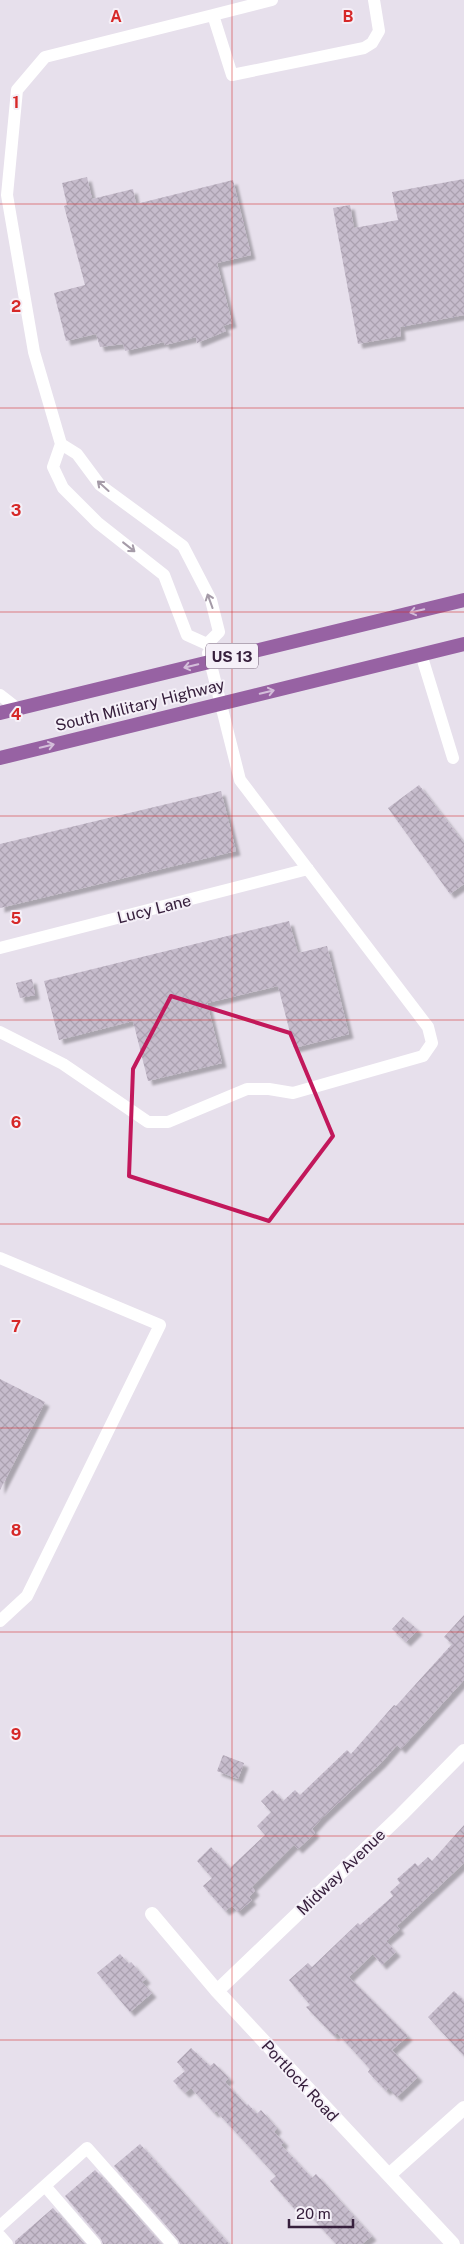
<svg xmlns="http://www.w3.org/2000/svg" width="464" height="2244" font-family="'Public Sans',sans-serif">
<defs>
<pattern id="building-cross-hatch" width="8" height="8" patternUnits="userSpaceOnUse" patternTransform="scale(1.25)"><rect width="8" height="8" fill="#c6bccc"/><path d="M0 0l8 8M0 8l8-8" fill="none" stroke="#aba1b0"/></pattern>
<filter id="shadow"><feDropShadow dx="4.5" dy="4.5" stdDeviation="1" flood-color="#0004"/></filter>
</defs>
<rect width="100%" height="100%" fill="#e7e0ec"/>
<path fill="url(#building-cross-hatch)" filter="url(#shadow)" d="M 87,177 L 92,199 L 133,189 L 136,204 L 233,180 L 251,255 L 217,263 L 232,323 L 223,326 L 226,331 L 197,343 L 196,337 L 165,345 L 164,342 L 125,351 L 123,344 L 100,347 L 96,334 L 66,341 L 54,293 L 85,285 L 64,206 L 67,205 L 62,183 Z
M 464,179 L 464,315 L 400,327 L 401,336 L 358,344 L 333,208 L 350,205 L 354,228 L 398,220 L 392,192 Z
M 419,785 L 464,843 L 464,884 L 450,894 L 388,808 Z
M 221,791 L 236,851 L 0,908 L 0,844 Z
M 289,921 L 298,953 L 327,946 L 349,1034 L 294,1048 L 278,986 L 207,1003 L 222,1063 L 148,1081 L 133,1021 L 59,1040 L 44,981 Z
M 32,979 L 35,995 L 20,998 L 16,983 Z
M 0,1379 L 45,1402 L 0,1490 Z
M 464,1615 L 464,1680 L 401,1749 L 397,1745 L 381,1763 L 322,1818 L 312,1829 L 315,1833 L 298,1849 L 294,1845 L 252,1887 L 255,1891 L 249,1897 L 252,1900 L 238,1912 L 232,1906 L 225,1911 L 203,1886 L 212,1878 L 197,1861 L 211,1847 L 230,1868 L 265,1835 L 257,1826 L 271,1812 L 261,1801 L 273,1790 L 283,1801 L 295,1790 L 300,1795 L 347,1750 L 351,1754 L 394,1705 L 396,1706 L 452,1644 L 444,1637 Z
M 403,1617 L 418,1630 L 406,1642 L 392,1629 Z
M 223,1755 L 244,1763 L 238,1779 L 217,1771 Z
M 464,1825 L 464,1863 L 397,1926 L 400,1929 L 386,1941 L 396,1952 L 382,1965 L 373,1954 L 349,1977 L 408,2036 L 392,2050 L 418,2077 L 397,2097 L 388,2088 L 386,2091 L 368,2072 L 370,2069 L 337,2033 L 334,2036 L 306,2007 L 310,2005 L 289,1980 L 308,1963 L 312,1967 L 358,1923 L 360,1925 L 393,1896 L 390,1892 L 400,1883 L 397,1879 L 415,1863 L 418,1866 L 428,1857 L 432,1861 Z
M 120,1954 L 129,1964 L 131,1962 L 146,1979 L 142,1982 L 152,1993 L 130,2012 L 97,1973 Z
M 454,1991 L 464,2001 L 464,2056 L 428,2017 Z
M 191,2048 L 210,2066 L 214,2063 L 229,2078 L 225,2082 L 247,2106 L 248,2104 L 257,2114 L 261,2110 L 277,2128 L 274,2132 L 284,2142 L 281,2145 L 312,2178 L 316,2174 L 372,2236 L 362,2244 L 336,2244 L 304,2209 L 299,2214 L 270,2181 L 276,2176 L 216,2111 L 214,2113 L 191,2088 L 185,2093 L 173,2081 L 185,2071 L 177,2062 Z
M 140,2144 L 229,2244 L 180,2244 L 178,2239 L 114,2166 Z
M 95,2170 L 102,2177 L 161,2244 L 103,2244 L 101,2239 L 65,2196 Z
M 53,2208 L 84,2244 L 15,2244 L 15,2241 Z"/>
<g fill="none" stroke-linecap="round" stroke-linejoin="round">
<path stroke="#fff" stroke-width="12" d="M 213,15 L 272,0
M 61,444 L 77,454 L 100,485 L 183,546 L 211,600 L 219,632 L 207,644
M 207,644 L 187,635 L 164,575 L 98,523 L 63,488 L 53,467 L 61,444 L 34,352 L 7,195 L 17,90 L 45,57 L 213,15 L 232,75 L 364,48 L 372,43 L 379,31 L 374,0
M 421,654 L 453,758
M 0,695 L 18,709
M 0,948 L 308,869
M 0,1032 L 63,1064 L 148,1122 L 168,1122 L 247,1089 L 269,1089 L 293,1093 L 423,1056 L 432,1043 L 428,1027 L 240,780 L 208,653
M 0,1258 L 160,1325 L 27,1596 L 0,1621
M 45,2186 L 95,2244
M 0,2226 L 87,2148 L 172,2244
M 0,2236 L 7,2244"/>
<path stroke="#fff" stroke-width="14" d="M 152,1914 L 217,1991 L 453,2244
M 217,1991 L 401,1815 L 464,1751
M 389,2175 L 464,2108"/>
<path stroke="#9762a3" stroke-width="14" d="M 0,713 L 464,600
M 0,758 L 464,644"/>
</g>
<defs><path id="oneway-shaft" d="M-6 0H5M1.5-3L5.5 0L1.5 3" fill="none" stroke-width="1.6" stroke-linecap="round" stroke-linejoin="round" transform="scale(1.25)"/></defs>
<g stroke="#a59ba8">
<use href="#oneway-shaft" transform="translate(103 486) rotate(-138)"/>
<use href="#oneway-shaft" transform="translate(129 547) rotate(38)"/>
<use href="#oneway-shaft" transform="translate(210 601) rotate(-110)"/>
</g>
<g stroke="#d4beda">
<use href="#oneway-shaft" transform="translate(417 611) rotate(166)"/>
<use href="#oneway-shaft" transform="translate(191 666) rotate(166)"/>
<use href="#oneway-shaft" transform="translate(267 692) rotate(-14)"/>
<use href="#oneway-shaft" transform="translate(47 746) rotate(-14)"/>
</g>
<path fill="none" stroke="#c2185b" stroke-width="4" stroke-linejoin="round" d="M 171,996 L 290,1033 L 333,1136 L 269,1221 L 129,1176 L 133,1069 Z"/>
<path fill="none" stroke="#d62828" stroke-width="1" stroke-opacity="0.55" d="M 232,0 L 232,2244M 0,204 L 464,204M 0,408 L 464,408M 0,612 L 464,612M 0,816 L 464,816M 0,1020 L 464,1020M 0,1224 L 464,1224M 0,1428 L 464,1428M 0,1632 L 464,1632M 0,1836 L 464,1836M 0,2040 L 464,2040"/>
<g text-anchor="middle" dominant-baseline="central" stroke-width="4" stroke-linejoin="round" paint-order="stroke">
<rect fill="#f5f0f8" stroke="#705e75" stroke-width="1" x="206" y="643.5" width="52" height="25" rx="4"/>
<g font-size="15" font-weight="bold" fill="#37203d">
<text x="232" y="656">US 13</text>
</g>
<g font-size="16" fill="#37203d" stroke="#f5f0f8">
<text transform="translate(140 705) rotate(-14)">South Military Highway</text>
<text transform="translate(154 909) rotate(-14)">Lucy Lane</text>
<text transform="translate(341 1872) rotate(-44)">Midway Avenue</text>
<text transform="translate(300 2081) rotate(47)">Portlock Road</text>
</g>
</g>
<g font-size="16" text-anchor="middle" font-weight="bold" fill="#d62828" stroke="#f5f0f8" stroke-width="4" stroke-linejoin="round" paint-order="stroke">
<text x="116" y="22">A</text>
<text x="348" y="22">B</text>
<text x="16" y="108">1</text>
<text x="16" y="312">2</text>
<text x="16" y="516">3</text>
<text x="16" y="720">4</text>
<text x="16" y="924">5</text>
<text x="16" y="1128">6</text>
<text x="16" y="1332">7</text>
<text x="16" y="1536">8</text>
<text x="16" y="1740">9</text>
</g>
<path d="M289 2219v8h64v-8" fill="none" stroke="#37203d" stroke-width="2.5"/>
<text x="296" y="2219" font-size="15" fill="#37203d" stroke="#f5f0f8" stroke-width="4" paint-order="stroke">20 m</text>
</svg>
